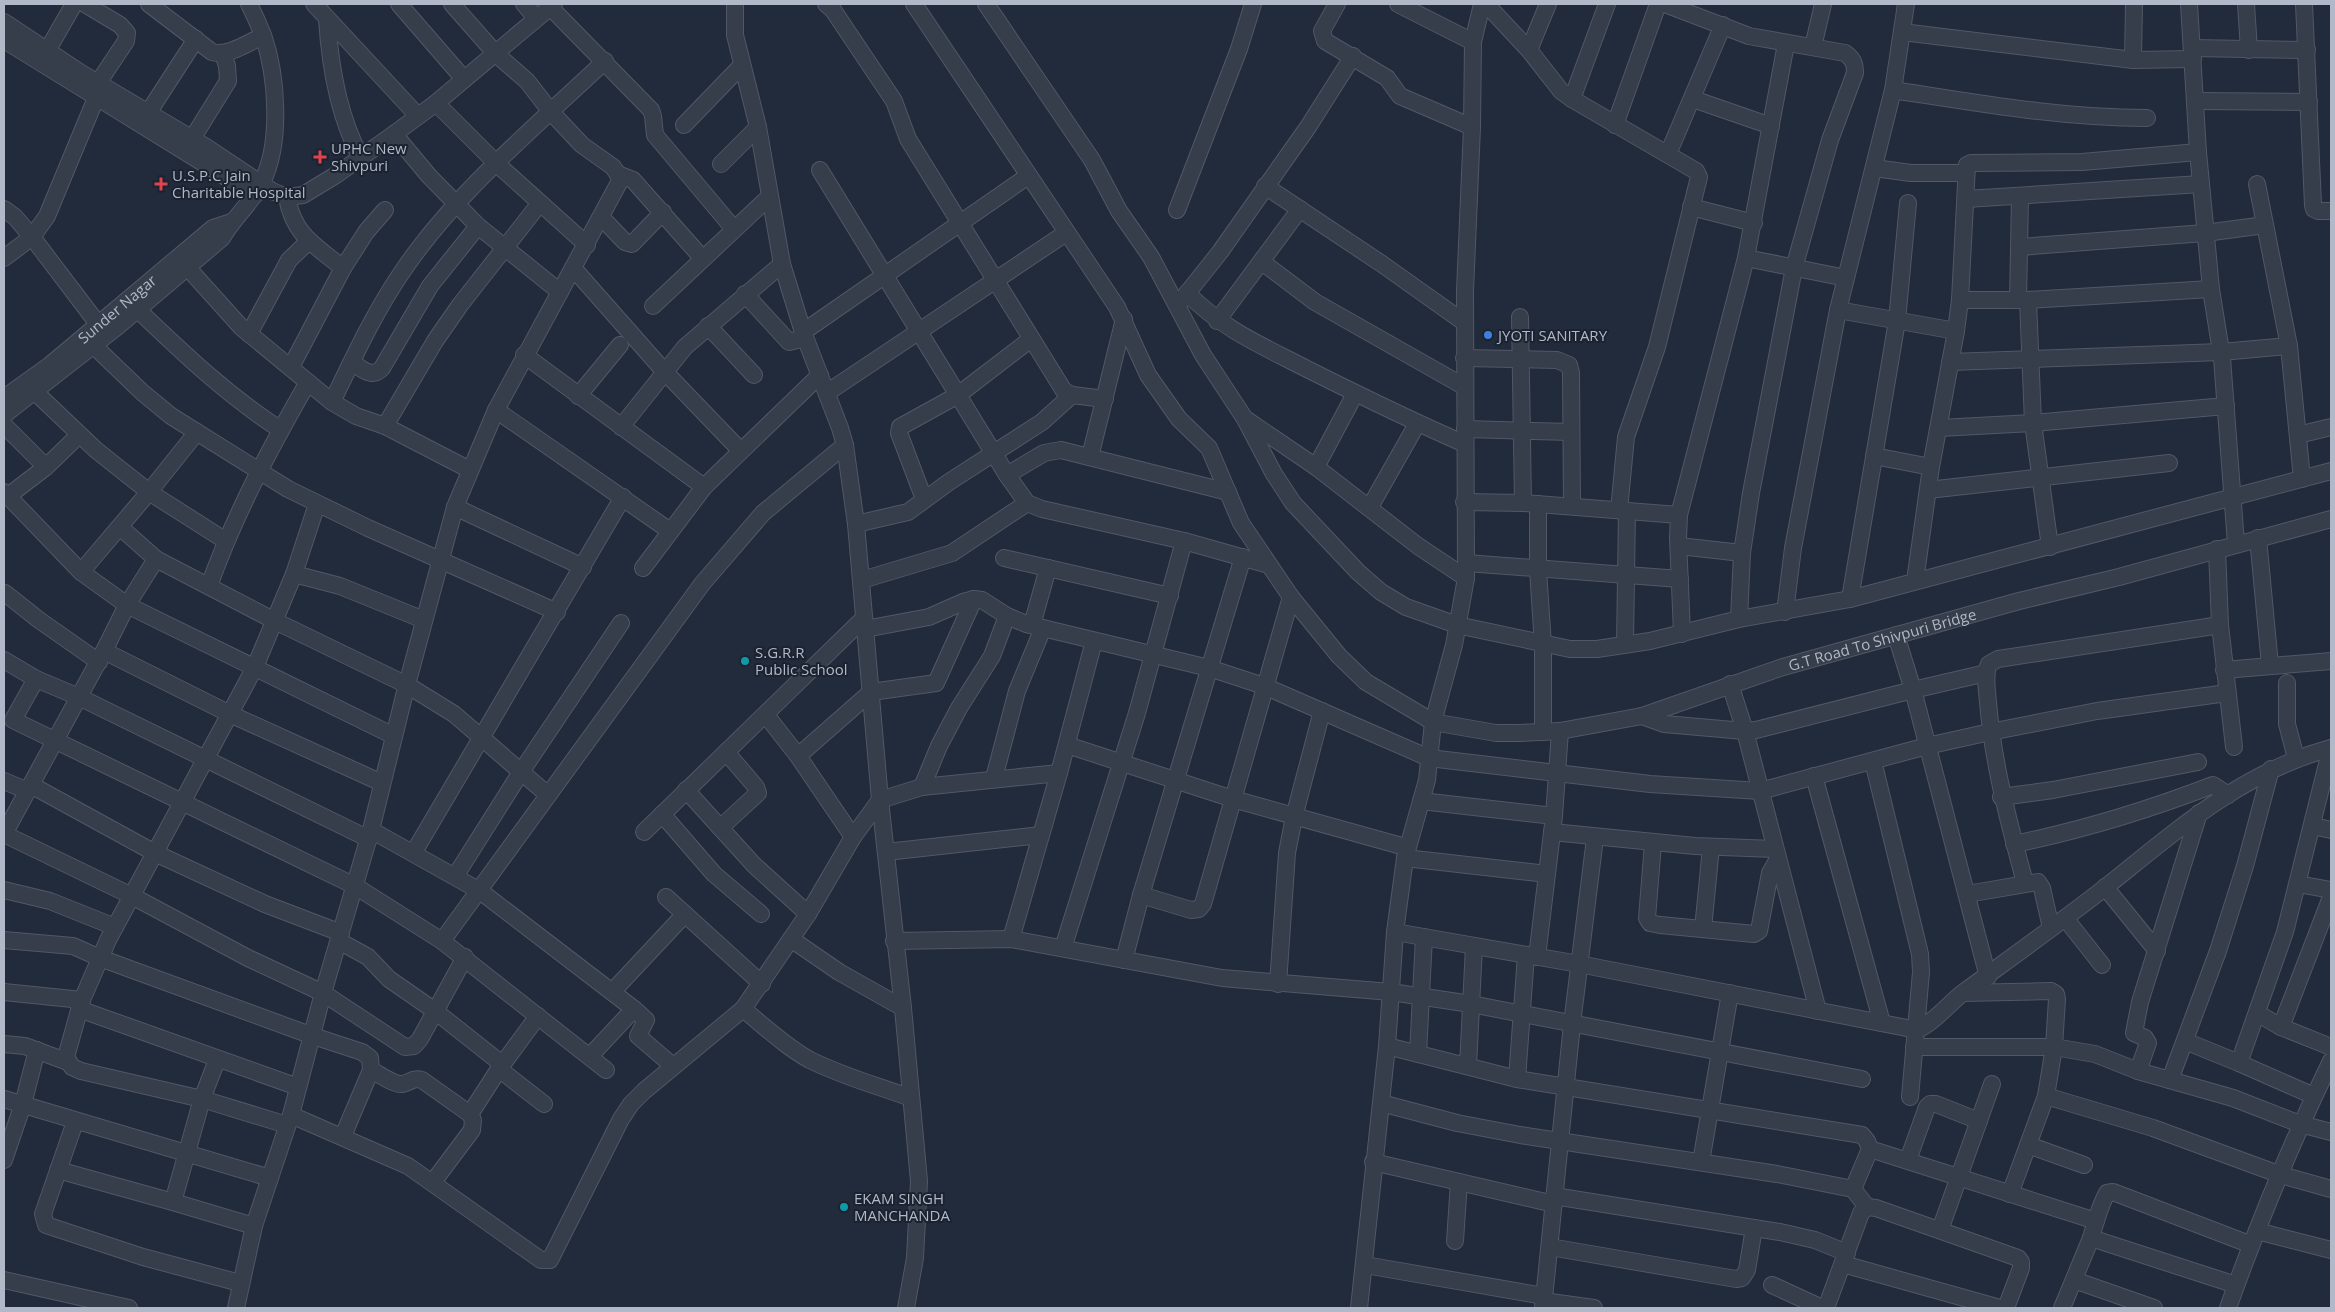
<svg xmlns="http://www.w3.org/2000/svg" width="2335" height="1312" font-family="'Open Sans',sans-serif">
<rect width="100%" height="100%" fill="#222b3b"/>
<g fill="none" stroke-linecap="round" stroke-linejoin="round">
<g stroke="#515866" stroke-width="18">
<g id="minor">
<path d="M 85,4 L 120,25 L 127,33 L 126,41 L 98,83"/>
<path d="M 149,4 L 212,52 C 228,57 249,42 263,36"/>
<path d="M 314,4 L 418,116"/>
<path d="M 399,4 L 464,79"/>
<path d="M 524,4 L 536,18"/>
<path d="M 735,4 L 735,35 L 758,127 L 782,264 L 803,332 L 840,428 L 845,445 L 856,524 L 880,800 L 903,1008 L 919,1181 L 915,1258 L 906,1308"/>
<path d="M 826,4 L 833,10 L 894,101 L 908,139 L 1064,391 L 1072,395 L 1105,399"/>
<path id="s1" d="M 914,4 L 1117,307 L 1148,375 L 1179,419 L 1209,448 L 1241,523 L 1291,597 L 1339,656 L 1366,682 L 1433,722 L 1496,733 L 1519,733 L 1560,731 L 1642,716 L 1783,667 L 2019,601 L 2119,577 L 2331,519"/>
<path d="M 986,4 L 1092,160 L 1119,211 L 1151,257 L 1203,355 L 1245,419 L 1274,474 L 1293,503 L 1358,572 L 1381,592 L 1406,607 L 1457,625 L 1570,649 L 1597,649 L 1650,641 L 1739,619 L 1850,599 L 2331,471"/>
<path d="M 1337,4 L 1322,31 L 1325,41 L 1387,78 L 1400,96 L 1472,127"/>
<path d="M 1398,4 L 1473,42"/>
<path d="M 1486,4 L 1529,50 L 1561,91 L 1572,99 L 1696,171 L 1699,177 L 1657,347 L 1626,437 L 1619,510"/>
<path d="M 1665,4 L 1749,36 L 1845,53 C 1853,59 1855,63 1855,73 L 1830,140 L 1794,268 L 1751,493 L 1742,553 L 1739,619"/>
<path d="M 2189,4 L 2198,152 L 2211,289 L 2222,358 L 2236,544"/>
<path d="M 2246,4 L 2249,50"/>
<path d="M 2304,4 L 2313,205 L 2314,209 L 2318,211 L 2331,211"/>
<path d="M 550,7 L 651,110 L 653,116 L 655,135 L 734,229"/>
<path d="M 327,19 C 330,66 338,116 361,158"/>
<path d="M 4,22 L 81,73 L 206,147 L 272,191 L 287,197 L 303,195 L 336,175 L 394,134 L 436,103 L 554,4"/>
<path d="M 1902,32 L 2133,60 L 2193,59"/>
<path d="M 4,40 L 255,195"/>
<path d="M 1813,47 L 1823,4"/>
<path d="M 2192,48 L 2307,50"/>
<path d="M 1529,50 L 1548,4"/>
<path d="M 47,51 L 74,4"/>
<path d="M 2133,60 L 2134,4"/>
<path d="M 1893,90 C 1978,103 2061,118 2147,118"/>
<path d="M 1572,99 L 1607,4"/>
<path d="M 1693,99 L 1771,126"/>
<path d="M 2195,101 L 2309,102"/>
<path d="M 436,103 L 497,164 L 587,245"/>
<path d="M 148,113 L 196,39"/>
<path d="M 684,125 L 742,65"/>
<path d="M 1615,125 L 1658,4"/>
<path d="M 394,134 L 429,176 L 478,226 L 560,292"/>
<path d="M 192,139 L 228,81 L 227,66 L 223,53"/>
<path d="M 1668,154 L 1723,25"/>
<path d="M 721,164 L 758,127"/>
<path d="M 1874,168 L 1911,173 L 1965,173"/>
<path d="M 820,170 L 1007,475 L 1027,503 L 1042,509 L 1184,541 L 1269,565"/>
<path d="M 620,175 L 633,180 L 703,259"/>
<path d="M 2257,184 L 2289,346 L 2302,479"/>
<path d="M 1265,186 L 1382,264 L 1465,323"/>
<path d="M 287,197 C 293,235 316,246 343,268 L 291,367"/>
<path d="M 1966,199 L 2201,184"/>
<path d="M 1691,207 L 1754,223"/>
<path d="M 4,209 L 15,217 L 32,237 L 98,324"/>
<path d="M 1177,210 L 1239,49 L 1253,4"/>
<path d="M 602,218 L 625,242 L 632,244 L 663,212"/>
<path d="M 2020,247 L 2205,233 L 2265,225"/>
<path d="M 4,258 L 32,237 L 47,216 L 96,98"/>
<path d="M 1746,258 L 1846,278"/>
<path d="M 1262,262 L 1315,302 L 1465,387"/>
<path d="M 187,267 L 241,327 L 332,402 L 356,416 L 385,426 L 470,470"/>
<path d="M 343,268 L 366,232 L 385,210"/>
<path d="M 574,269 L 664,371 L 740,450"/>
<path d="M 1187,293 C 1225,331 1263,346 1309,370 C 1361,396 1412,421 1465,444"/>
<path d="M 745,294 L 789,342 L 805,338"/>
<path d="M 1960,300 L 2028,300 L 2211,289"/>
<path d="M 2018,300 L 2020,196"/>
<path d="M 2028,300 L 2033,423 L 2050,547"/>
<path d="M 1181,301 L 1220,252 L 1308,127 L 1353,56"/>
<path d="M 653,306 L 769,197"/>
<path d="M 137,309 C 184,354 227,395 281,430"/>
<path d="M 1838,310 L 1956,331"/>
<path d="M 1520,317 L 1523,503"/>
<path d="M 1217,321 L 1300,209"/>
<path d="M 708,326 L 754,375"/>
<path d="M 803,332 L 1028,176"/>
<path d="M 249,334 L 289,260 L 309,241"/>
<path d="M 93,345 L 143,393 L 171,416 L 288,489 L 368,528 L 557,612"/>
<path d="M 524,355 L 704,487"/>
<path d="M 1464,358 L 1557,360 L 1569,365 L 1571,373 L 1572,506"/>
<path d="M 352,362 C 362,369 372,379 382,368 L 430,286 L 478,226"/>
<path d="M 1950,362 L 2221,352 L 2289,346"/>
<path d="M 34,391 L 96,450 L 149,492 L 226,541"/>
<path d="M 828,392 L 1066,233"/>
<path d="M 578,396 L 620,345"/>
<path id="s2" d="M 4,398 L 50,365 L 213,228 L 231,222"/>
<path d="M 332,402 C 353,359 373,315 400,275 C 452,196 536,126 605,61"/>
<path d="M 496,410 L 670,531"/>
<path d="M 4,415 L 117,327 L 222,238 C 233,218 252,203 262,182 C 282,143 277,75 263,35 C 259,25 254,14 249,4"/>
<path d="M 1247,420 L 1316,467 L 1418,546 L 1466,578"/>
<path d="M 4,425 L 46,467"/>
<path d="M 385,426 L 435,341 L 460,305 L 540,203"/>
<path d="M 621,427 L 685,347 L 782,264"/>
<path d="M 1939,428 L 2033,423 L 2226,406"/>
<path d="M 1465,429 L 1571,432"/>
<path d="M 2298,435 L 2331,427"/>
<path d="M 1874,456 L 1931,467"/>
<path d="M 1090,457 L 1124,319"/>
<path d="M 1316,467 L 1355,394"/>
<path d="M 1007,475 L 1044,453 L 1061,450 L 1228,492"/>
<path d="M 1928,490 L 2169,463"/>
<path d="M 4,492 L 81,572 L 127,605 L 394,736"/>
<path d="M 8,496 L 46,467 L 79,435"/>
<path d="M 924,499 L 899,433 L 900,427 L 958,395 L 1031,339"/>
<path d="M 1464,502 L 1523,503 L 1679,515"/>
<path d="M 1538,504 L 1538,570 L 1543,645 L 1543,732"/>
<path d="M 455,507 L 583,567"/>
<path d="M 1370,507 L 1417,424"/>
<path d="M 856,524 L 908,512 L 949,482 L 1042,422 L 1072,395"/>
<path d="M 120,527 L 156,559 L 275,621 L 407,685 L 454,714 L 548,795"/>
<path d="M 2258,538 L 2270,665"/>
<path d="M 1679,546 L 1742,553"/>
<path d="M 2217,549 L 2220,625 L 2234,747"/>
<path d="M 1004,558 L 1170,596"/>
<path d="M 1466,563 L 1680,579"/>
<path d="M 643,568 L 704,487 L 820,375"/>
<path d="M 81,572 L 149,492 L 197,432"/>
<path d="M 294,574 L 340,586 L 424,620"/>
<path d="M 862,580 L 952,553 L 1027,503"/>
<path d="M 1915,581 L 1931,467 L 1956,331 L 1960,300 L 1967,165 L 1971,163 L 2082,162 L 2198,152"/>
<path d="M 209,586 C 235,514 270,448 308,382"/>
<path d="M 5,593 L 39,620 L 99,662"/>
<path d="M 1850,599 L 1897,321 L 1908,203"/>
<path d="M 1785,612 L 1793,548 L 1838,310 L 1893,90 L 1906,4"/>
<path d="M 1032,625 L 1048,568"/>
<path d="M 865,629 L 929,617 L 963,602 L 974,599 L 982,600 L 1007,616 L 1026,624 L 1209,668 L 1264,686 L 1429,758 L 1650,784 L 1760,791 L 1927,746 L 1990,732 L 2097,711 L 2227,693"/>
<path d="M 1682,634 L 1678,538 L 1679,515 L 1746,258 L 1786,44"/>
<path d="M 1896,635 L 1913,690 L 1988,977"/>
<path d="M 1625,644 L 1627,511"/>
<path d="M 104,651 L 230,714 L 382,783"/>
<path d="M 4,660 L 36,679"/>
<path d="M 2224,670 L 2331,661"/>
<path d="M 2287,683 L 2287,724 L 2296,758"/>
<path d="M 1730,684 L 1745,731 L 1818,1011"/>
<path d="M 766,715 L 798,756 L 853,837"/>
<path d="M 1642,716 L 1664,724 L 1745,731 L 1756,730 L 1913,690 L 1986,673"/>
<path d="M 1067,745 L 1233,799 L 1398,845"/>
<path d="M 798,756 L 871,692 L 936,683 L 974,599"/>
<path d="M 1873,761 L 1920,954 L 1921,972 L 1910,1097"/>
<path d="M 1814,776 L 1882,1023"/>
<path d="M 994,778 L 1017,691 L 1043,628"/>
<path d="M 4,781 L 28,791"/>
<path d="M 31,785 L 155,853 L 265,904 L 341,933"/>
<path d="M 922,787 L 939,746 L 959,708 L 992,656 L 1007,616"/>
<path d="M 686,790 L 754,865 L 808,914"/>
<path d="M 2001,797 L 2053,790 L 2198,762"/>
<path d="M 1421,801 L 1554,816"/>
<path d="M 662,814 L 714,874 L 761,914"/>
<path d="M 2313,826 L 2331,830"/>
<path d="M 720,828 L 758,793 L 756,787 L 726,752"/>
<path d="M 371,830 L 480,891 L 634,1009 L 646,1020 L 638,1036 L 673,1066"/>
<path d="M 644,832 L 864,618"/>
<path d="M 1552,832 L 1695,846 L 1775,849"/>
<path d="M 4,834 L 132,896 L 248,958 L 323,993 L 405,1047 L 414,1046 L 420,1039 L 465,957"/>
<path d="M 4,834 L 104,651 L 127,605 L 156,559"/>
<path d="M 369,839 L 79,697 L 36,679 L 13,720 L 355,886 L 442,941 L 606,1070"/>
<path d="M 1653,843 L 1647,918 L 1650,923 L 1660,925 L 1754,934 L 1759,931 L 1770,873 L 1778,859"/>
<path d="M 2014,844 C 2083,830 2148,810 2213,785 L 2228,795"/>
<path d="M 414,852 L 623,497"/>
<path d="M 886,852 L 1041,835"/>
<path d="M 1405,858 L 1547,874"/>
<path d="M 456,875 L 521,772 L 621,623"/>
<path d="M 2025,883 C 2009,823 1993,764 1988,702 C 1987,689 1984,675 1989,664 L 1998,659 L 2220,625"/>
<path d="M 2298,884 L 2331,890"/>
<path d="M 2105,887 L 2157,951"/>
<path d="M 4,890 L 50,901 L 115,927"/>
<path d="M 1967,894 L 2038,882 L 2042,888 L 2051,928"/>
<path d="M 1141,895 L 1191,910 L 1199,909 L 1203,904 L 1291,597"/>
<path d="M 666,897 L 762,984"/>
<path d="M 2065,918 L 2102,965"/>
<path d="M 1703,929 L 1711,847"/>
<path d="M 1395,932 L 1579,964 L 1917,1030 C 1935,1022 1948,1004 1964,992 C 2012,957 2060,923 2107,886 C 2177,830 2242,772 2331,748"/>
<path d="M 791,939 L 839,972 L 903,1008"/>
<path d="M 1011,939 L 1059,773 L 1094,641"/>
<path d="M 4,940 L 73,946 L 100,958 L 313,1036 L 362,1052 L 370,1058 L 371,1070 L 343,1136"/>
<path d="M 339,941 L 368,957 L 389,979 L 435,1011 L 502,1064"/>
<path d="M 442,941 L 702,584 L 763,513 L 845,445"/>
<path d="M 894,941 L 1011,939 L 1222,978 L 1391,992 L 1471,1004 L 1862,1079"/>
<path d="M 1063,948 L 1137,713 L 1184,541"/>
<path d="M 1537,957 L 1554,816 L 1560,731"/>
<path d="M 1124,960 L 1141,895 L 1243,557"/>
<path d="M 1278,984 L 1287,853 L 1294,817 L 1322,711"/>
<path d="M 4,992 L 82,1000"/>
<path d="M 612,992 L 685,914"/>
<path d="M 1963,993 L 2051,991 L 2056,994 L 2057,999 L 2054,1047 L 2046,1096 L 2153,1128 L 2281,1175 L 2331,1189"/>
<path d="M 79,1009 L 298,1087"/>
<path d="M 743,1009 C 764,1026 786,1047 810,1060 C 842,1076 878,1086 911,1098"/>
<path d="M 2257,1013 L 2281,1027 L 2331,1047"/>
<path d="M 2281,1027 L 2331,897"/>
<path d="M 2185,1041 L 2239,1063"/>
<path d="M 4,1044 L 25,1046 L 68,1062"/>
<path d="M 1387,1046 L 1517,1079 L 1862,1135 L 1867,1141 L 1870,1149 L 1853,1189"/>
<path d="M 1914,1047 L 2054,1047 L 2095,1054 L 2138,1071 L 2233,1098 L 2300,1124 L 2331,1132"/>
<path d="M 1418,1054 L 1424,937"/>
<path d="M 590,1056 L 634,1009"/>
<path d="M 217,1060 L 202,1099 L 173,1202 L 254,1226"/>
<path d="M 1468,1066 L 1474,946"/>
<path d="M 499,1069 L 544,1104"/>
<path d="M 371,1070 C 379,1074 394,1085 402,1084 C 410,1083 412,1077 422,1080 L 470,1114 L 473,1120 L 472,1130 L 433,1182"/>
<path d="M 2138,1071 L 2148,1043 L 2145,1038 L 2134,1033 L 2140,1002 L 2199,813"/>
<path d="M 1517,1079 L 1526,955"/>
<path d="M 2170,1080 L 2218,951 L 2245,866 L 2271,769"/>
<path d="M 2314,1096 L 2239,1063 L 2285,932 L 2331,748"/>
<path d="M 4,1099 L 270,1178"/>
<path d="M 1381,1103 L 1457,1123 L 1520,1135 L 1777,1174 L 1853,1189 L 1867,1207"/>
<path d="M 470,1114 L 499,1069 L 538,1016"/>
<path d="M 291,1115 L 408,1166 L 541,1260 L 550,1260 L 621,1119 L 631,1104 L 644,1091 L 743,1009 L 808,914 L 853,837 L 880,800 L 922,787 L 1059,773"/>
<path d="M 75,1122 L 43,1214 L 46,1225 L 143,1257 L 240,1283"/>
<path d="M 287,1125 L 202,1099 L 81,1071 L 72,1067 L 66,1057 L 82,1000 L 108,940 L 255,667 L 294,574 L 317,504"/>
<path d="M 2028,1145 L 2084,1165"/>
<path d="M 1870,1149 L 2096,1221"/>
<path d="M 4,1160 L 23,1104 L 37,1050"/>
<path d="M 1908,1160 L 1927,1107 L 1930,1104 L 1936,1104 L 1979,1121"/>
<path d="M 1373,1162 L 1554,1204"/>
<path d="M 1701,1162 L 1730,993"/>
<path d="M 58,1170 L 173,1202"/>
<path d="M 2010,1194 L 2046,1096"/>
<path d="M 1554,1196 L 1780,1232 L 1815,1240 L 1847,1253"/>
<path d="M 1940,1230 L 1992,1084"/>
<path d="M 2257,1231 L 2331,1250"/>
<path d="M 1455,1241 L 1459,1182"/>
<path d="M 1550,1247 L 1736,1279 L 1742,1278 L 1747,1270 L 1754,1228"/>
<path d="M 1843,1264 L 2000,1308"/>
<path d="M 1365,1265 L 1544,1296"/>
<path d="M 4,1280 L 129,1308"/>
<path d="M 2074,1280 L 2154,1308"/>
<path d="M 1772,1285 L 1822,1308"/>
<path d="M 2236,1285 L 2091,1238 C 2095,1224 2099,1207 2107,1193 L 2113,1192 L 2249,1244"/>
<path d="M 1543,1301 L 1594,1308"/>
<path d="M 236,1308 L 254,1226 L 291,1115 L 323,993 L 371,830 L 405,692 L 455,507 L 496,410 L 621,179 L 613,167 L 582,145 L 551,112 L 527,81 L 496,54 L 452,4"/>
<path d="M 1359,1308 L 1387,1046 L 1395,932 L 1405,858 L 1427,780 L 1433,722 L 1454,645 L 1466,578 L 1465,291 L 1472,127 L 1473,42 L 1482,4"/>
<path d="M 1543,1308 L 1572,1024 L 1595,838"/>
<path d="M 1826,1308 L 1861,1213 L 1867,1207 L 1876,1208 L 2018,1258 L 2021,1262 L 2021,1268 L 2006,1308"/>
<path d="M 2062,1308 L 2091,1238"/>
<path d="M 2228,1308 C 2258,1224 2292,1141 2331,1061"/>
</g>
</g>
<use href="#minor" stroke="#363d4b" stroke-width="16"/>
</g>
<g fill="#e0444e" stroke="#1b2230" stroke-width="2">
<path d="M317.5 149.5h5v5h5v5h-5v5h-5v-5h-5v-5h5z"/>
<path d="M158.5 176.5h5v5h5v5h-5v5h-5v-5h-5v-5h5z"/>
</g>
<circle fill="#3f7fe0" stroke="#1b2230" stroke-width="2" cx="1488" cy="335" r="5"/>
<g fill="#0f9aa8" stroke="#1b2230" stroke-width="2">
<circle cx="745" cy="661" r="5"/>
<circle cx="844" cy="1207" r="5"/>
</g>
<g text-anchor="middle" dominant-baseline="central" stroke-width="4" stroke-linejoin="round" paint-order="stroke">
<g font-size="15" fill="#b1b8c7" stroke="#1b2230" text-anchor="start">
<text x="331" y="148">UPHC New<tspan x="331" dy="17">Shivpuri</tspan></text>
<text x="172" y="175">U.S.P.C Jain<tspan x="172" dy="17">Charitable Hospital</tspan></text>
<text x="1498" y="335">JYOTI SANITARY</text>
<text x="755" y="652">S.G.R.R<tspan x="755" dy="17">Public School</tspan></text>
<text x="854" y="1198">EKAM SINGH<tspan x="854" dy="17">MANCHANDA</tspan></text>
</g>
<g font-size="15" fill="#b1b8c7" stroke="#1b2230">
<text stroke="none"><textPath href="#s2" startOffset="144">Sunder Nagar</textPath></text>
<text stroke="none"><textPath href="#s1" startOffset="1361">G.T Road To Shivpuri Bridge</textPath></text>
</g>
</g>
<rect width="2335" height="1312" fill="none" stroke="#b1b8c7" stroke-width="10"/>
</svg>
